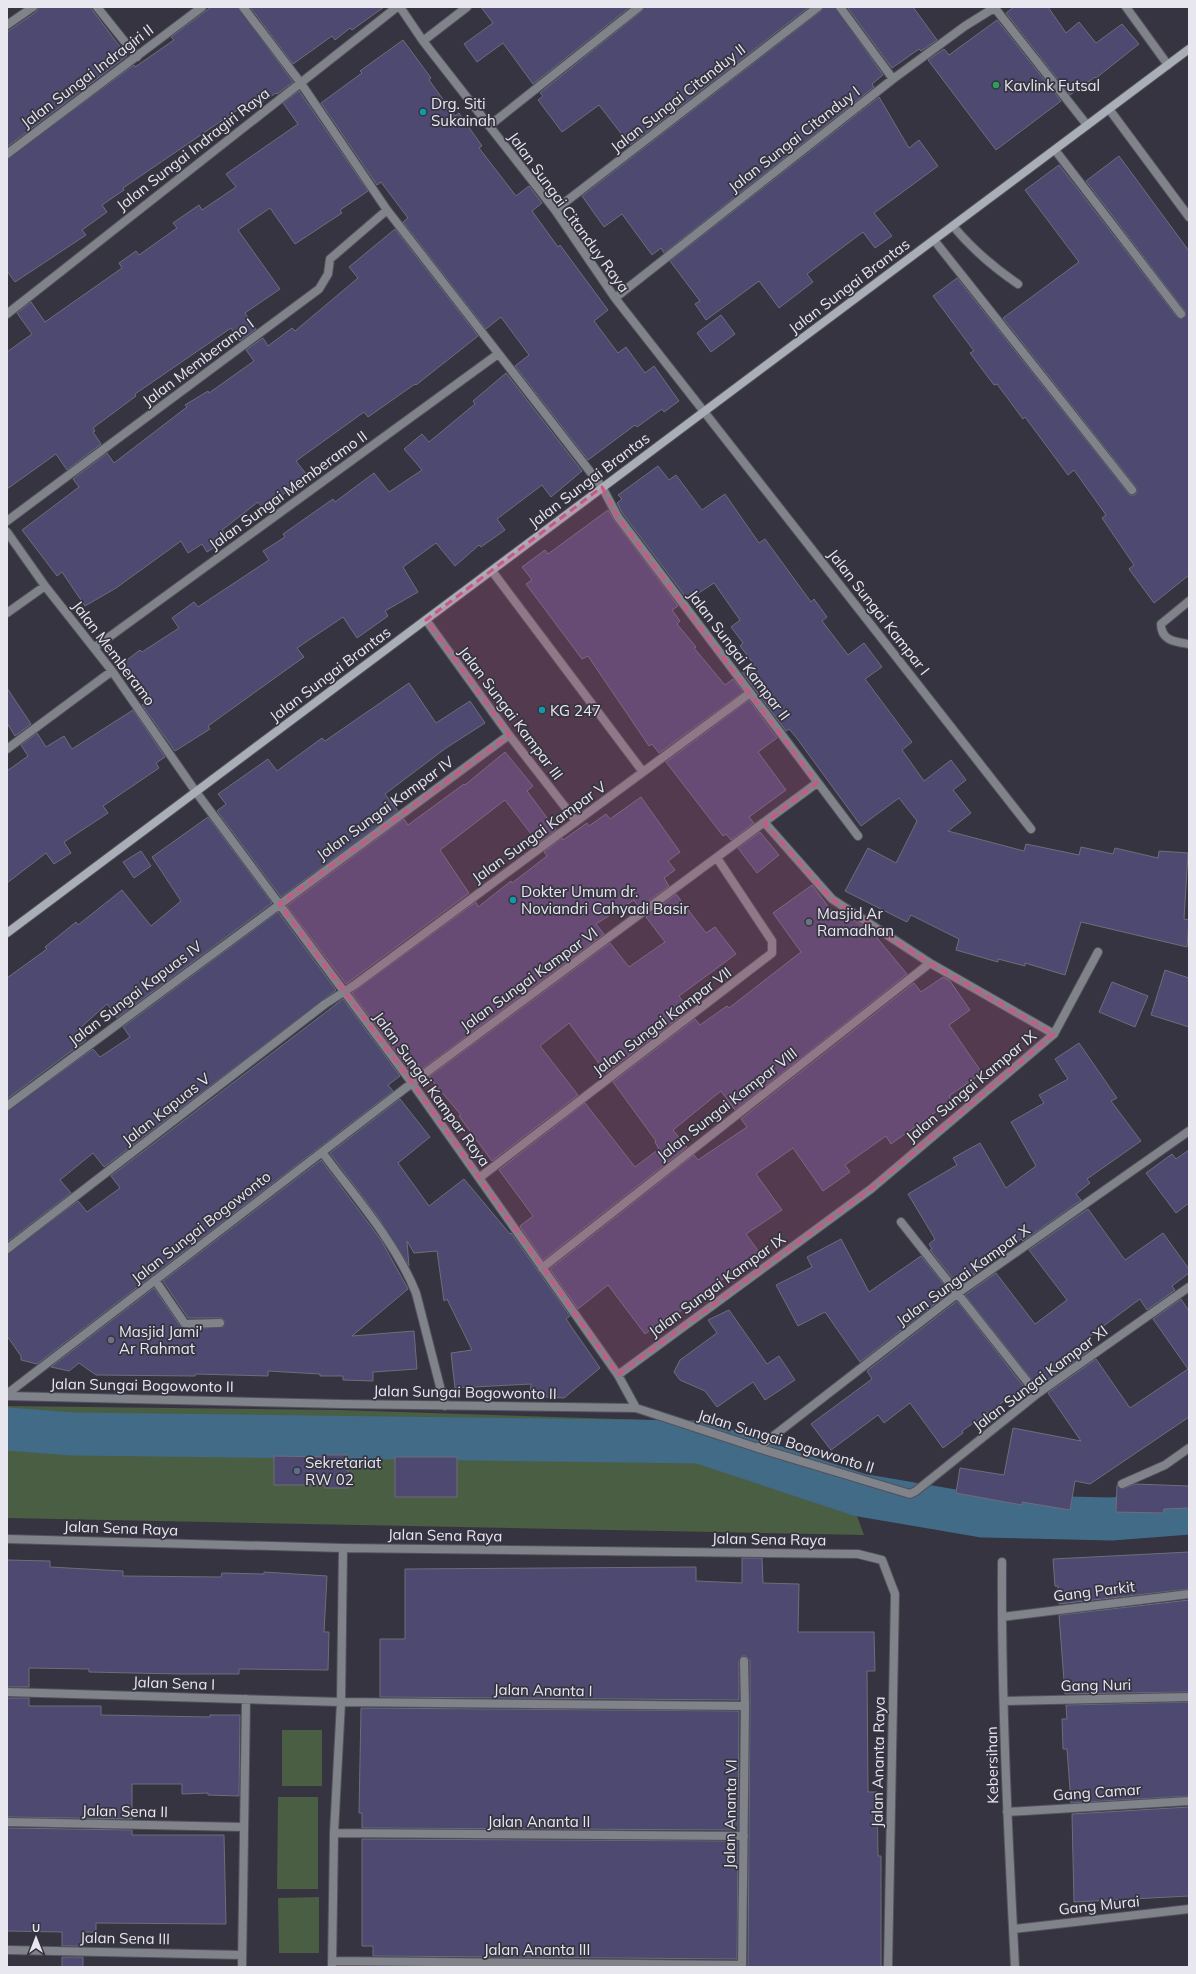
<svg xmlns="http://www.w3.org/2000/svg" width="1196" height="1974" font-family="Mulish,sans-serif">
<rect width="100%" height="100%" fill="#353440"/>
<path fill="#495e42" d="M 7,1406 L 338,1410 L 650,1420 L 847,1489 L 864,1535 L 7,1518 Z
M 282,1730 L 322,1730 L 322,1786 L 282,1786 Z
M 278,1797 L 318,1797 L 318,1889 L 277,1889 Z
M 319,1897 L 319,1953 L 279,1953 L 278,1898 Z"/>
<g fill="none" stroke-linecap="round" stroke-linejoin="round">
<path stroke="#416b86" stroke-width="43" d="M 7,1429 L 73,1434 L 700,1442 L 860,1495 L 983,1516 L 1111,1519 L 1189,1513"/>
</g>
<path fill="#4e4970" stroke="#6e6d7b" d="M 39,7 L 90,7 L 127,56 L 7,147 L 7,32 L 36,12 Z
M 211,7 L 238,7 L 293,82 L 277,94 L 276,93 L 256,106 L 252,100 L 123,188 L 124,190 L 102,205 L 107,212 L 82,230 L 86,235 L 15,282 L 7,271 L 7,159 L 134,65 L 135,67 L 174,40 L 171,37 Z
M 250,7 L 384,7 L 352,30 L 350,28 L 335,40 L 332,36 L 293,64 Z
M 481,7 L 630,7 L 533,84 L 503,43 L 477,62 L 464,44 L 493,23 Z
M 644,7 L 809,7 L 630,145 L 599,105 L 562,132 L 538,100 L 543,96 L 540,93 L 642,11 Z
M 823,7 L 835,7 L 883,75 L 872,84 L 874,87 L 664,253 L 661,248 L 652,255 L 622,214 L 604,227 L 582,196 L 821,11 Z
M 847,7 L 913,7 L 937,40 L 921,51 L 919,49 L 892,68 Z
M 1014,7 L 1048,7 L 1066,33 L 1079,22 L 1096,43 L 1122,24 L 1139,44 L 1096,78 L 1095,77 L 1070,95 L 1006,13 Z
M 997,20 L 1061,101 L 996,150 L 928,60 L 944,49 L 949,55 Z
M 403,40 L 431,78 L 429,80 L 455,116 L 459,113 L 482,146 L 479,148 L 516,196 L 529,186 L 542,203 L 532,211 L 558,247 L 560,245 L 608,310 L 594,321 L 618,353 L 626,347 L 645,373 L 654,366 L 679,401 L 664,412 L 662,409 L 637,427 L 635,425 L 588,460 L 515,366 L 529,355 L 501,317 L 486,329 L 403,222 L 408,218 L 381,182 L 377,185 L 321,103 L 362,73 L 360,71 Z
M 299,91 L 368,191 L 340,210 L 342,213 L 295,244 L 270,208 L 238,230 L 280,289 L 245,313 L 256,329 L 240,341 L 231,328 L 135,394 L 136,396 L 93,428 L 95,431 L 93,432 L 101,444 L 67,470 L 56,454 L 7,489 L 7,352 L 32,334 L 17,313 L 31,302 L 45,322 L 122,268 L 119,263 L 136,251 L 139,255 L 177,228 L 173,223 L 199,205 L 202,210 L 236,187 L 226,174 L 298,124 L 283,103 Z
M 879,97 L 909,148 L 919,140 L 938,166 L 874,213 L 892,236 L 875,248 L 863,232 L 807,274 L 813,282 L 779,308 L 759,281 L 706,320 L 695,304 L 700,301 L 670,261 Z
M 1119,156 L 1189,251 L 1189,575 L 1154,603 L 1129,569 L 1134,565 L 1102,518 L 1106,515 L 1074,470 L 1068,475 L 1025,417 L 1023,419 L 997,384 L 994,385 L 970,353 L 974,351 L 933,296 L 957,278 L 1128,493 L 1130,495 L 1135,495 L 1137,492 L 1136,487 L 1003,318 L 1079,262 L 1025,190 L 1059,165 L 1177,317 L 1181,319 L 1186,316 L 1185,311 L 1086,181 Z
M 395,229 L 478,336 L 416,385 L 415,384 L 368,417 L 364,412 L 296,461 L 307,475 L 264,510 L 258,502 L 222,530 L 228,539 L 207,552 L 202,544 L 188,553 L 181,541 L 116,588 L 85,606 L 62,572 L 57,576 L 22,530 L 79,487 L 73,479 L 107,453 L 114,463 L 187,407 L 185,405 L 208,391 L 209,393 L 254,361 L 246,350 L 263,338 L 268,346 L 292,328 L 295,331 L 358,278 L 349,267 Z
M 721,315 L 735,334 L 711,352 L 697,333 Z
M 506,373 L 582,471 L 551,497 L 542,485 L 497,519 L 505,530 L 481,547 L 479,545 L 455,566 L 436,543 L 403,567 L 418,592 L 385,611 L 388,616 L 357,638 L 343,617 L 297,648 L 304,657 L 208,726 L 210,729 L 175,751 L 142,705 L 152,698 L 123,663 L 140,650 L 142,652 L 179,628 L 172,618 L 194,602 L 198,607 L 269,560 L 263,551 L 285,537 L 283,534 L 333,499 L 335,502 L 374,473 L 389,492 L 422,470 L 404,449 L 422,434 L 429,442 L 475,404 L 473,401 Z
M 658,466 L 669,480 L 676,475 L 702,510 L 725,494 L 759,543 L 765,539 L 811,602 L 814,599 L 827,617 L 822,621 L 848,655 L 864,643 L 882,667 L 865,679 L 912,742 L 902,750 L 924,781 L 951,760 L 966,780 L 953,790 L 971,813 L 948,831 L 1024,851 L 1026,844 L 1079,855 L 1081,847 L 1113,854 L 1115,848 L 1158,858 L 1159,851 L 1188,853 L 1184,919 L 1189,920 L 1187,947 L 1081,922 L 1065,975 L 1025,963 L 1025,966 L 998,959 L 998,962 L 956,950 L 959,939 L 911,915 L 907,922 L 845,891 L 868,848 L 896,863 L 917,821 L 899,798 L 861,826 L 796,737 L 789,729 L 786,731 L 742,672 L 753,663 L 740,646 L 743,643 L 731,627 L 740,620 L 714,583 L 688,600 L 623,514 L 617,503 L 622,499 L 618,495 Z
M 608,510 L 614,520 L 678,606 L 672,610 L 680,621 L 677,624 L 696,647 L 694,648 L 725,685 L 733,679 L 743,692 L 659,753 L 652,744 L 649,746 L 588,656 L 582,659 L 526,584 L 532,580 L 522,567 L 545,550 L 548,554 Z
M 409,683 L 436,723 L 470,701 L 485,723 L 446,748 L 385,794 L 398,811 L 281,897 L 217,811 L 226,804 L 218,794 L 268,759 L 277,771 L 322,738 L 325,741 Z
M 7,688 L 31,724 L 15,736 L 7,723 Z
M 749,700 L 777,738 L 758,752 L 786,790 L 749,817 L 754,823 L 731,840 L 726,834 L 723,836 L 666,762 Z
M 133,710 L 165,757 L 156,763 L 159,768 L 103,806 L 108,813 L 64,842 L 71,853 L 54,864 L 46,853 L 7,883 L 7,771 L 28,756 L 21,745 L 37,733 L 46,747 L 64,736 L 72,749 Z
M 505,752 L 533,786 L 527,791 L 556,830 L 538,843 L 505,800 L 440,850 L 469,893 L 346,984 L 287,906 L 404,819 L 408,825 L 464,784 L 465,785 Z
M 641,797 L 680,852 L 668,861 L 675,870 L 664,878 L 669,886 L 639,908 L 634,900 L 596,924 L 604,934 L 422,1069 L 417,1063 L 409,1069 L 352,993 L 476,902 L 478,907 L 511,881 L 512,883 L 547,856 L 544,852 L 562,838 L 563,840 L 587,823 L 589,826 L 606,814 L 610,819 Z
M 208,817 L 272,903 L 117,1018 L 107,1004 L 78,1030 L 86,1040 L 7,1099 L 7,978 L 47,949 L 45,947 L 76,922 L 78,925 L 122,890 L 151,926 L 181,901 L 152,857 Z
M 760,832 L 779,855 L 757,873 L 738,848 Z
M 141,851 L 151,866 L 134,878 L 123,862 Z
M 812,885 L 834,914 L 837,909 L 873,933 L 907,974 L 735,1110 L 721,1091 L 673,1130 L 687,1147 L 543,1260 L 520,1226 L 533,1216 L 499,1170 L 585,1103 L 635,1167 L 659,1149 L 655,1142 L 656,1141 L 613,1082 L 695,1019 L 700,1025 L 727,1006 L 729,1008 L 801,952 L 773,913 Z
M 676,894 L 706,933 L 715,927 L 736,954 L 679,996 L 689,1010 L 606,1073 L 569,1023 L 540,1046 L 578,1095 L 492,1161 L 459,1116 L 461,1115 L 429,1077 L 610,943 L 629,967 L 665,942 L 646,917 Z
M 278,912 L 336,990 L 104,1167 L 93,1153 L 60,1180 L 71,1193 L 7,1242 L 7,1111 L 93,1049 L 100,1057 L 130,1037 L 123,1027 Z
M 1165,970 L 1189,978 L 1189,1027 L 1151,1015 Z
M 943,977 L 950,981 L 970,1010 L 949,1025 L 982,1073 L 949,1096 L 952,1100 L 891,1144 L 886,1136 L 845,1165 L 850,1172 L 823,1191 L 793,1148 L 756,1174 L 782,1210 L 746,1234 L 759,1252 L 670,1319 L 668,1316 L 645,1334 L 608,1285 L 578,1309 L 550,1269 L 694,1155 L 698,1160 L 747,1127 L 741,1119 L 914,983 L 921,992 Z
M 1112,982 L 1148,996 L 1135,1027 L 1099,1012 Z
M 343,999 L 400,1076 L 388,1085 L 393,1091 L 37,1364 L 21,1360 L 21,1356 L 7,1336 L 7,1254 L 78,1201 L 87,1212 L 120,1188 L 111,1176 Z
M 1079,1043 L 1117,1098 L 1111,1101 L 1141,1141 L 1087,1179 L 1090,1183 L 1076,1194 L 1081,1200 L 1023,1241 L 1021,1239 L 959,1286 L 930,1250 L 932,1249 L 929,1244 L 935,1239 L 908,1194 L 957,1165 L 953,1158 L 980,1143 L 1006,1188 L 1036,1166 L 1011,1122 L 1044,1103 L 1039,1095 L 1068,1079 L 1055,1059 Z
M 400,1099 L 430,1137 L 398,1163 L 429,1206 L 464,1179 L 510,1234 L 511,1233 L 570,1316 L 566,1319 L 600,1368 L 564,1398 L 530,1396 L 531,1384 L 455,1388 L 451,1353 L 472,1350 L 447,1299 L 444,1301 L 437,1251 L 414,1253 L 407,1241 L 409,1266 L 378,1217 L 330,1153 Z
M 1189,1150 L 1189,1203 L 1176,1213 L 1146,1173 L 1172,1154 L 1176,1159 Z
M 321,1160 L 381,1240 L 408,1289 L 352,1336 L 414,1331 L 417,1369 L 373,1372 L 373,1381 L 343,1380 L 343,1376 L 320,1376 L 320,1374 L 268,1371 L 268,1376 L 196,1374 L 195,1376 L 96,1375 L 79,1363 L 69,1371 L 51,1367 L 154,1288 L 182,1329 L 223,1327 L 225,1322 L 222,1318 L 188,1318 L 163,1281 Z
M 1088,1209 L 1125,1260 L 1163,1233 L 1189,1269 L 1189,1273 L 1172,1286 L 1175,1290 L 1147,1310 L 1140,1299 L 1090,1336 L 1092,1338 L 1085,1343 L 1090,1350 L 1042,1384 L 1038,1378 L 1033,1381 L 965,1295 L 996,1273 L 1035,1324 L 1067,1300 L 1029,1250 Z
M 841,1239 L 869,1292 L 921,1256 L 950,1292 L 860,1362 L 825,1312 L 798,1326 L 776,1285 L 812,1267 L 807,1257 Z
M 1181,1299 L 1189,1311 L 1189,1417 L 1090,1484 L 1075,1481 L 1070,1510 L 1022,1502 L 1022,1505 L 956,1493 L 960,1468 L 1004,1475 L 1013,1428 L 1081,1441 L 1048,1393 L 1096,1359 L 1130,1408 L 1188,1369 L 1153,1319 Z
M 957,1301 L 1024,1387 L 962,1431 L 963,1433 L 943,1448 L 910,1403 L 884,1423 L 878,1415 L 831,1450 L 811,1424 L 872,1379 L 867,1371 Z
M 729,1310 L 767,1364 L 779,1356 L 795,1380 L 765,1400 L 753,1382 L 717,1407 L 705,1391 L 680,1380 L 674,1372 L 680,1360 L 717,1333 L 708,1320 Z
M 325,1455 L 348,1455 L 348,1488 L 325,1488 L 325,1485 L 274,1485 L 274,1456 L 325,1457 Z
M 395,1457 L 457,1457 L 457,1497 L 395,1497 Z
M 1135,1484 L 1189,1486 L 1189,1508 L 1164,1509 L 1163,1513 L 1116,1512 L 1117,1485 L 1122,1489 Z
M 1189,1552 L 1189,1589 L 1059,1604 L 1058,1586 L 1055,1586 L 1053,1559 Z
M 742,1558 L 762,1558 L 763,1583 L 799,1584 L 798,1632 L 874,1632 L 875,1671 L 867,1671 L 868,1792 L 877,1792 L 878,1856 L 881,1856 L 881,1967 L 748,1967 L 750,1706 L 750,1661 L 746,1656 L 742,1656 L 739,1661 L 739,1700 L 380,1697 L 380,1639 L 405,1639 L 405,1569 L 696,1567 L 696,1581 L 742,1583 Z
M 7,1560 L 50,1561 L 50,1567 L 123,1571 L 123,1576 L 221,1577 L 222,1573 L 264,1574 L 264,1572 L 327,1576 L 324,1632 L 329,1632 L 328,1670 L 239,1669 L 239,1674 L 179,1674 L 89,1672 L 89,1669 L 29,1668 L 29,1687 L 7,1687 Z
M 1189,1600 L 1189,1692 L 1065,1694 L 1059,1615 Z
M 7,1698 L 29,1698 L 29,1706 L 101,1706 L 101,1715 L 210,1717 L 210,1715 L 240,1715 L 239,1796 L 208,1795 L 208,1793 L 182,1794 L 182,1784 L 132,1784 L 132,1819 L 7,1817 Z
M 1189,1702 L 1189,1796 L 1071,1803 L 1067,1749 L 1063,1749 L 1062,1719 L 1067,1719 L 1066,1705 Z
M 361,1708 L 739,1711 L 738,1830 L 362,1828 L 362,1813 L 359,1813 Z
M 1189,1807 L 1189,1896 L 1074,1902 L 1072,1814 Z
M 7,1828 L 132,1830 L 132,1835 L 224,1835 L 226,1924 L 96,1923 L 96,1932 L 83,1932 L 83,1946 L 62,1946 L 62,1932 L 7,1931 Z
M 362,1839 L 738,1841 L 737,1959 L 373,1956 L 373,1946 L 362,1946 Z
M 62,1957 L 83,1957 L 83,1967 L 62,1967 Z"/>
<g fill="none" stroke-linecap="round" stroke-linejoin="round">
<g stroke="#52515c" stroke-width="10">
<path id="lane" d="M 1126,7 L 1168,65
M 1109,109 L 1189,217
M 1055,150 L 1181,314
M 953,226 C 972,249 993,267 1018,284"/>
</g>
<g stroke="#52515c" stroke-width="10">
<path id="street" d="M 97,7 L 137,57
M 243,7 L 300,82 L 387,210 L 602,487 L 618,517 L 858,836
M 400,7 L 423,41 L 555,210 L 615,298 L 1031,829
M 840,7 L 893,79
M 994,7 L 1087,125
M 7,25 L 33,7
M 423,41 L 467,7
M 489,126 L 639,7
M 7,154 L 202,7
M 555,210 L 818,7
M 934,240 L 1132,490
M 615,298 L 893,79 L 965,26 L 994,8
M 7,314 L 397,7
M 7,521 L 319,289 L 328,274 L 330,259 L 387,210
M 7,532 L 45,586 L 112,671 L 196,792 L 412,1083 L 618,1375 L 636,1408
M 492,571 L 643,772
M 1189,601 L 1161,624 C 1161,641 1176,642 1189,644
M 7,613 L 45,586
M 426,620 L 509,735 L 576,821
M 94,648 L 498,354
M 7,749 L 112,671
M 765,823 L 832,899 L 930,963 L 1054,1034
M 7,1106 L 509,735
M 322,1152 C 355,1197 395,1241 416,1293 L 445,1406
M 479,1178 L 772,953 L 772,941 L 717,858
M 901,1222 L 1037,1394
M 7,1249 L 325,1004 L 356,984 L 750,693
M 542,1268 L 930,963
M 155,1280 L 185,1324 L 220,1323
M 618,1375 L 871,1189 L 1054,1034 L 1098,952
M 7,1394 L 412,1083 L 817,783
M 7,1396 L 342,1404 L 636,1408 L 758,1448 L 910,1494 L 916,1491 L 1037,1394 L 1189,1287
M 758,1448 L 958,1293 L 1189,1131
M 1122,1484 L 1165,1465 L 1189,1448
M 7,1539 L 343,1548 L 858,1554 L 882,1560 L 895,1594 L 888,1967
M 1002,1562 C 1001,1697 1008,1832 1015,1967
M 1002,1617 L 1189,1594
M 7,1692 L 341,1702 L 745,1706
M 1004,1701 L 1189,1697
M 1007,1812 L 1189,1801
M 7,1822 L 243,1827
M 334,1833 L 744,1836
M 1013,1929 L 1189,1909
M 7,1950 L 242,1955
M 332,1961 L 742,1965
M 242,1967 L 246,1699
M 332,1967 L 334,1833 L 341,1702 L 343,1548
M 742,1967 L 745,1706 L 744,1661"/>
</g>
<g stroke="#52515c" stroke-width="10">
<path id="secondary" d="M 7,933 L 1189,49"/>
</g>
<use href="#lane" stroke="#808389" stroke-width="8"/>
<use href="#street" stroke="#808389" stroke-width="8"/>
<use href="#secondary" stroke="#aaaeb7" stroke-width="8"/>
</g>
<path fill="#cd5687" fill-opacity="0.2" stroke="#cd5687" stroke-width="3" stroke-dasharray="8 5" stroke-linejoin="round" d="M 602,487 L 618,517 L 817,783 L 765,823 L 832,899 L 930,963 L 1054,1034 L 871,1189 L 618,1375 L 412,1083 L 279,904 L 509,735 L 426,620 Z"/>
<circle fill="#2e9e5b" stroke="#353440" stroke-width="1.5" cx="996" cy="85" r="4"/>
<g fill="#0f9aa8" stroke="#353440" stroke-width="1.5">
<circle cx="423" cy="112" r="4"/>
<circle cx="542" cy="710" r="4"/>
<circle cx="513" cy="900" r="4"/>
</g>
<g fill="#6b7280" stroke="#353440" stroke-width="1.5">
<circle cx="809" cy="922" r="4"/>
<circle cx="111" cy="1340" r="4"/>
</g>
<circle fill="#5c6f8a" stroke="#353440" stroke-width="1.5" cx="297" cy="1471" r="4"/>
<g text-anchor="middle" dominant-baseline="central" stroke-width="3.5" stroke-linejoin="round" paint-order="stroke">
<g font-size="15" fill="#e8e7ef" stroke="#353440">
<text transform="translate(87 76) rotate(-37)">Jalan Sungai Indragiri II</text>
<text transform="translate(678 98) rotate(-38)">Jalan Sungai Citanduy II</text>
<text transform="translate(794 139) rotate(-38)">Jalan Sungai Citanduy I</text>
<text transform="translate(193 149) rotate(-38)">Jalan Sungai Indragiri Raya</text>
<text transform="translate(569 212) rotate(54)">Jalan Sungai Citanduy Raya</text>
<text transform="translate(849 286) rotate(-37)">Jalan Sungai Brantas</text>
<text transform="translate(198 362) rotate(-37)">Jalan Memberamo I</text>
<text transform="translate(589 480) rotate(-37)">Jalan Sungai Brantas</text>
<text transform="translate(288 490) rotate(-36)">Jalan Sungai Memberamo II</text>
<text transform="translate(879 612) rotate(52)">Jalan Sungai Kampar I</text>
<text transform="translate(114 653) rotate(53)">Jalan Memberamo</text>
<text transform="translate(739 655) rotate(53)">Jalan Sungai Kampar II</text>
<text transform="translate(330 674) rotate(-37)">Jalan Sungai Brantas</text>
<text transform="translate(511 713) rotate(53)">Jalan Sungai Kampar III</text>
<text transform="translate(385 808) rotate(-36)">Jalan Sungai Kampar IV</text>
<text transform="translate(539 832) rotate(-36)">Jalan Sungai Kampar V</text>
<text transform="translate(529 979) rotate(-36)">Jalan Sungai Kampar VI</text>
<text transform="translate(135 993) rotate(-37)">Jalan Sungai Kapuas IV</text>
<text transform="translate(662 1021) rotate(-37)">Jalan Sungai Kampar VII</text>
<text transform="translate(971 1086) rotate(-40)">Jalan Sungai Kampar IX</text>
<text transform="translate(432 1089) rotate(54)">Jalan Sungai Kampar Raya</text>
<text transform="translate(727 1104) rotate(-38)">Jalan Sungai Kampar VIII</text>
<text transform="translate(166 1109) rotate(-38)">Jalan Kapuas V</text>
<text transform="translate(201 1227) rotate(-38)">Jalan Sungai Bogowonto</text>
<text transform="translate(963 1275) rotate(-36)">Jalan Sungai Kampar X</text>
<text transform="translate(717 1285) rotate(-36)">Jalan Sungai Kampar IX</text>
<text transform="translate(1040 1378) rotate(-37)">Jalan Sungai Kampar XI</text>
<text transform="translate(142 1385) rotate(1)">Jalan Sungai Bogowonto II</text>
<text transform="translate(465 1392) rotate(1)">Jalan Sungai Bogowonto II</text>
<text transform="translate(786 1441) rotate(17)">Jalan Sungai Bogowonto II</text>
<text transform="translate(121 1528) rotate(2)">Jalan Sena Raya</text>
<text transform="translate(445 1535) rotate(1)">Jalan Sena Raya</text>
<text transform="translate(769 1539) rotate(1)">Jalan Sena Raya</text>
<text transform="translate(1094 1591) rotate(-7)">Gang Parkit</text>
<text transform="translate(174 1683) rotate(2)">Jalan Sena I</text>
<text transform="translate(1096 1685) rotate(-1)">Gang Nuri</text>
<text transform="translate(543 1690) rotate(1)">Jalan Ananta I</text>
<text transform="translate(878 1762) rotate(-89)">Jalan Ananta Raya</text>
<text transform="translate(992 1765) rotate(-91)">Kebersihan</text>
<text transform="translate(1097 1792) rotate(-4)">Gang Camar</text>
<text transform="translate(125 1811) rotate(1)">Jalan Sena II</text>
<text transform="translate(730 1814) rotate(-89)">Jalan Ananta VI</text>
<text x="539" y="1821">Jalan Ananta II</text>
<text transform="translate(1099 1905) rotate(-6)">Gang Murai</text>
<text transform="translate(125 1938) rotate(1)">Jalan Sena III</text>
<text x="537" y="1949">Jalan Ananta III</text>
</g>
<g font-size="15" fill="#e8e7ef" stroke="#353440" text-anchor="start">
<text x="1004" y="85">Kavlink Futsal</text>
<text x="431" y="103">Drg. Siti<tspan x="431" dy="17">Sukainah</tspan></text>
<text x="550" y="710">KG 247</text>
<text x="521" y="891">Dokter Umum dr.<tspan x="521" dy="17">Noviandri Cahyadi Basir</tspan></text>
<text x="817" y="913">Masjid Ar<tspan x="817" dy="17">Ramadhan</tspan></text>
<text x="119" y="1331">Masjid Jami'<tspan x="119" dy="17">Ar Rahmat</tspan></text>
<text x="305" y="1462">Sekretariat<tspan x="305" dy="17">RW 02</tspan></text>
</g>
</g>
<rect width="1196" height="1974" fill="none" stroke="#e8e7ef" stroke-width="16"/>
<g transform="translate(36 1938)" stroke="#353440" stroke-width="3" paint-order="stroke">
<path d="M0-3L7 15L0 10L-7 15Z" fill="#e8e7ef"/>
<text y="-6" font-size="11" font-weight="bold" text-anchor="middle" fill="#e8e7ef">U</text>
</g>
</svg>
